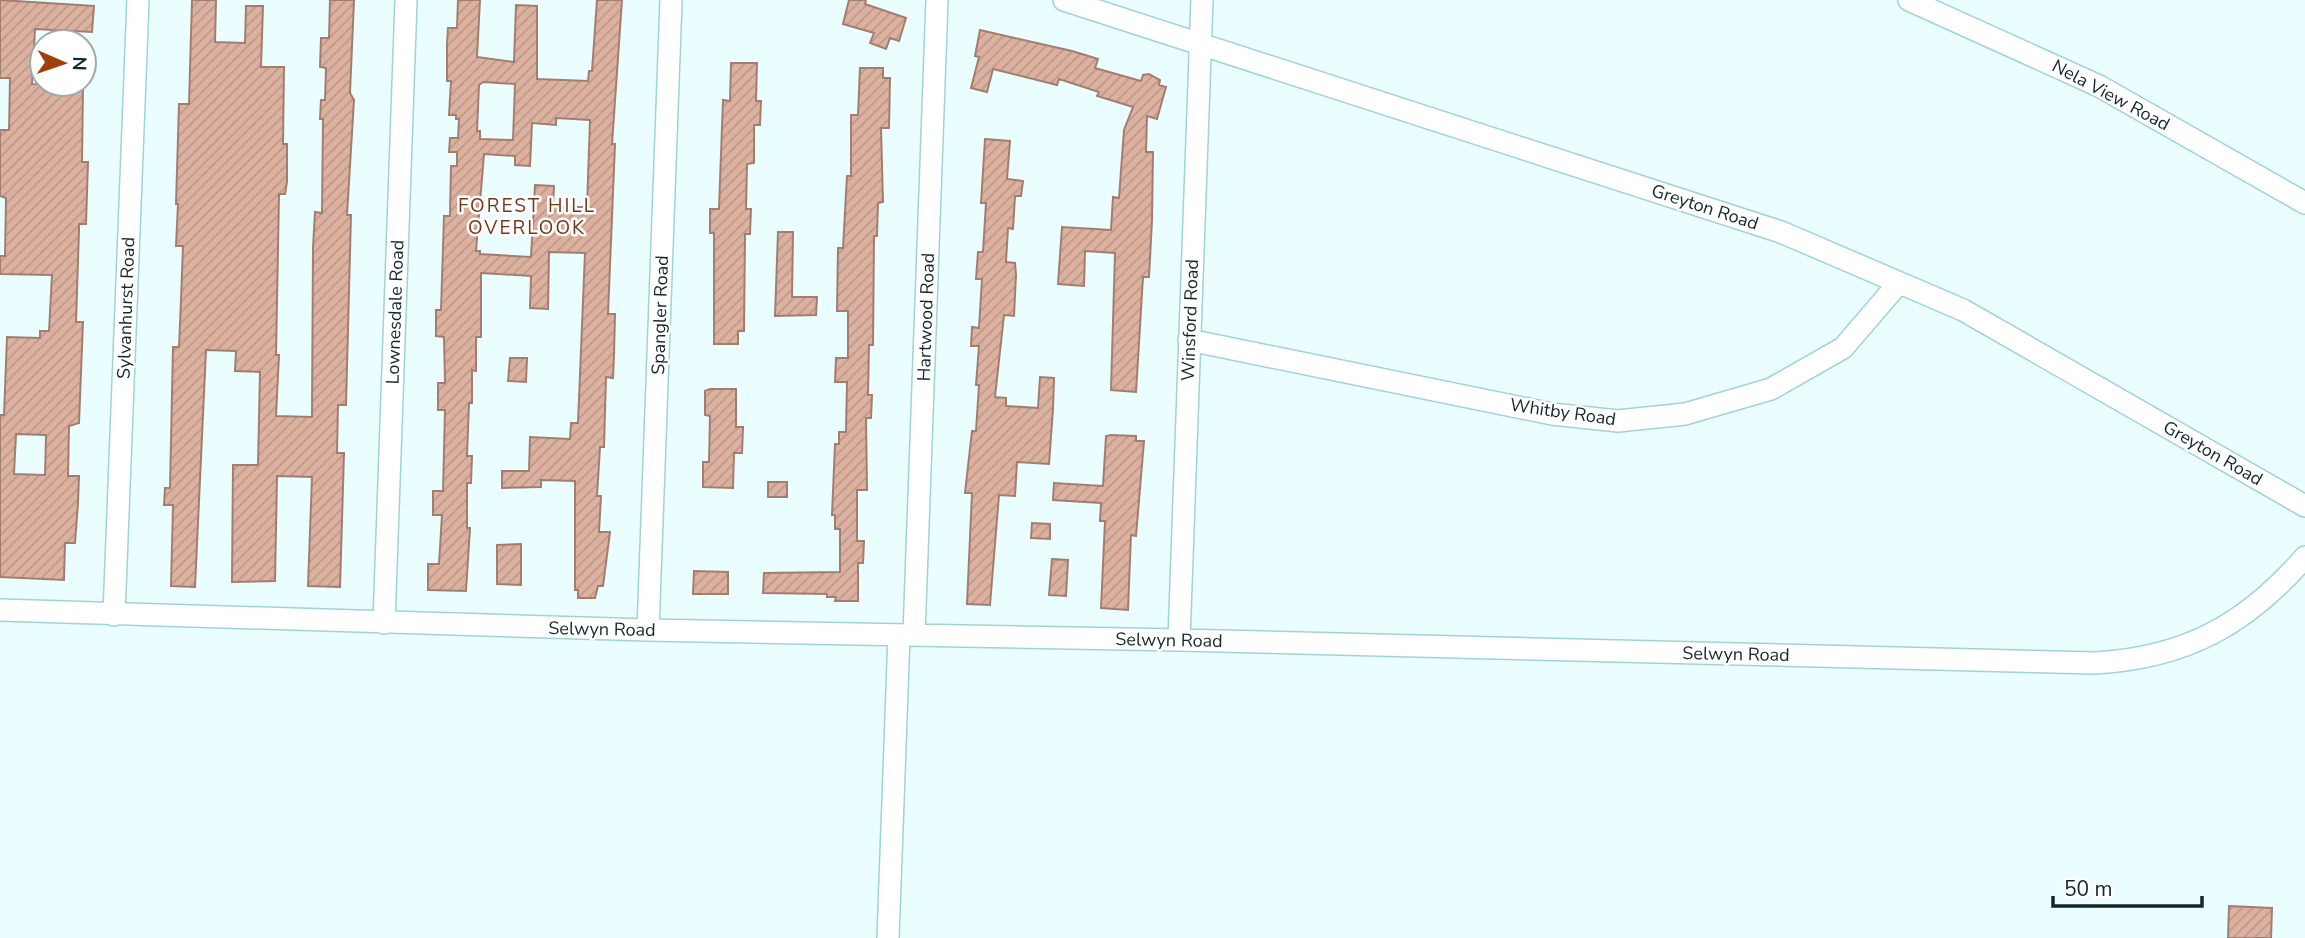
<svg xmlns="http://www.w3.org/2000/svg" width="2305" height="938" font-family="'Nunito Sans',sans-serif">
<defs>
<pattern id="building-hatch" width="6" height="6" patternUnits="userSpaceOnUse" patternTransform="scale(1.75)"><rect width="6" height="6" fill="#ddb19f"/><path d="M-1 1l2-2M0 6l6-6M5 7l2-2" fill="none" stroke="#bd9889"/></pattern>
</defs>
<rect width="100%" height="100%" fill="#eafdff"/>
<path fill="url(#building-hatch)" stroke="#a27e70" stroke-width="2" fill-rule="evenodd" d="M 0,0 L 94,6 L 92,32 L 35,29 L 32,84 L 83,85 L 82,162 L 88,162 L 86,224 L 79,224 L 79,230 L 76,322 L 83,322 L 79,423 L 69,426 L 68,476 L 79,476 L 78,503 L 75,543 L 65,543 L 64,580 L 0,577 L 0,415 L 4,415 L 7,337 L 40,338 L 40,331 L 49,331 L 52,275 L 0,274 L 0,256 L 5,256 L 6,198 L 0,196 L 0,130 L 9,130 L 10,78 L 0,78 ZM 16,434 L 46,435 L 45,475 L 14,474 Z
M 192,0 L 216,0 L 215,42 L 245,43 L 246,6 L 263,6 L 261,67 L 284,67 L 283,144 L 287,144 L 287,182 L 285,194 L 279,194 L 276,355 L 279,355 L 276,416 L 312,417 L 313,248 L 315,212 L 322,213 L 323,119 L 320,119 L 321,100 L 325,100 L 326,68 L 320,67 L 321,38 L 329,38 L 330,0 L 354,0 L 350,93 L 354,100 L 347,215 L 351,215 L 346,405 L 338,405 L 337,453 L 344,453 L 340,587 L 308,586 L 312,477 L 277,476 L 275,581 L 232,582 L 233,465 L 258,465 L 260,372 L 235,371 L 236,351 L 206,350 L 195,587 L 171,586 L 173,505 L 164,505 L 165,488 L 170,488 L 173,347 L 179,347 L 181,300 L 183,246 L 176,246 L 178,204 L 176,204 L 179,104 L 189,104 Z
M 458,0 L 480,0 L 477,57 L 514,62 L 516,5 L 537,6 L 537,79 L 588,81 L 589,71 L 592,71 L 597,0 L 622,0 L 612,144 L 615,144 L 608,314 L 615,314 L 614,355 L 613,378 L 606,377 L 604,447 L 600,447 L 597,496 L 601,496 L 599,532 L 610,532 L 603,586 L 598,586 L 595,598 L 578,598 L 578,590 L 575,590 L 575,481 L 541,480 L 541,487 L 502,488 L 502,471 L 529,471 L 530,437 L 570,439 L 571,423 L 578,423 L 585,253 L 549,252 L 548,309 L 530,308 L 531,276 L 481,273 L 481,337 L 476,337 L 476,371 L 472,370 L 472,403 L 469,403 L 467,456 L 472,456 L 471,483 L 467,483 L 467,528 L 470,528 L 466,591 L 428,590 L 428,564 L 439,564 L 442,515 L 433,515 L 433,491 L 443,491 L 445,410 L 438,410 L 438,383 L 445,383 L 444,337 L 436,336 L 436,310 L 441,310 L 444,216 L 450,216 L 451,166 L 457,166 L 457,152 L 449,152 L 450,138 L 458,138 L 459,119 L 456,119 L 456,115 L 449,115 L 451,81 L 447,81 L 447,44 L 448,28 L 457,28 ZM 483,82 L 515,84 L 513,140 L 480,139 L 480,131 L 477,131 L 479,85 ZM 556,118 L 590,120 L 587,207 L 553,207 L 554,186 L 535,185 L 531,257 L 480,254 L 480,251 L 476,251 L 484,154 L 515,156 L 515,165 L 530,166 L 532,123 L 556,125 Z
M 849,0 L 866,0 L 865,4 L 906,18 L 899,41 L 890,38 L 886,49 L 870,43 L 874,33 L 843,24 Z
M 980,30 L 1072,51 L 1098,59 L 1095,68 L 1141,81 L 1143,75 L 1149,74 L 1160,80 L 1159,85 L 1166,87 L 1157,119 L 1147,116 L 1146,152 L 1153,152 L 1152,220 L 1149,277 L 1143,277 L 1136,392 L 1111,390 L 1115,253 L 1085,251 L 1084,286 L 1058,284 L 1062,227 L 1111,230 L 1113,197 L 1119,198 L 1124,130 L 1133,107 L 1097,96 L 1099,92 L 1059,79 L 1057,85 L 993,69 L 987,92 L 971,88 L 979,57 L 975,56 Z
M 731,63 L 757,63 L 756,101 L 761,101 L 760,125 L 754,125 L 754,163 L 747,164 L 746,209 L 751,209 L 750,234 L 745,234 L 744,331 L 738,331 L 738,344 L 714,344 L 714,233 L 710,233 L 710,209 L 719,209 L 723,100 L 730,101 Z
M 860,68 L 883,68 L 883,78 L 890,78 L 889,128 L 881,128 L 883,202 L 878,203 L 877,236 L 874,236 L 873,345 L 869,345 L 868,395 L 872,395 L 871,418 L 866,418 L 867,490 L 857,490 L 857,541 L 864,541 L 863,563 L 858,563 L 858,601 L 835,601 L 836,597 L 827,597 L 827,594 L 763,593 L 764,573 L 840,572 L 840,529 L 835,529 L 835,515 L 832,515 L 835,444 L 839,444 L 839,432 L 846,432 L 847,382 L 835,382 L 836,358 L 848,358 L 848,311 L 837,311 L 838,248 L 843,248 L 847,176 L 851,176 L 851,115 L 858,115 Z
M 985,139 L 1010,141 L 1007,179 L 1023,181 L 1021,196 L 1015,196 L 1013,229 L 1008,228 L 1006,262 L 1015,263 L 1016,275 L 1014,316 L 1004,315 L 995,397 L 1006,398 L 1006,406 L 1038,408 L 1040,377 L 1054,378 L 1053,409 L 1049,464 L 1017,462 L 1015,496 L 999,495 L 990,605 L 967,604 L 972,493 L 965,493 L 972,431 L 976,431 L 979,385 L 976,385 L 979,346 L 971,346 L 972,327 L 979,328 L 982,279 L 976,279 L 978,252 L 983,252 L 986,203 L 981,203 Z
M 778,232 L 793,232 L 792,297 L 817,297 L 816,315 L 775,316 Z
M 510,358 L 527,358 L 526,382 L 508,381 Z
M 710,389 L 736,389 L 736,427 L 743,427 L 742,453 L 734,453 L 733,488 L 703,487 L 703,462 L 709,462 L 710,416 L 705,415 L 705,391 Z
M 1111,435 L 1136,436 L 1136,441 L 1144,441 L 1136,536 L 1131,535 L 1128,610 L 1101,608 L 1105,521 L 1100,521 L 1101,503 L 1053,500 L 1054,483 L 1103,486 L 1106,436 Z
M 768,482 L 787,482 L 787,497 L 768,497 Z
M 1032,523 L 1050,524 L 1050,539 L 1031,538 Z
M 521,544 L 521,585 L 497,584 L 497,545 Z
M 1052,559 L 1068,560 L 1066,596 L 1049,595 Z
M 694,571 L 728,572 L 728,594 L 693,594 Z
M 2229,906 L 2272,908 L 2271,938 L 2228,938 Z"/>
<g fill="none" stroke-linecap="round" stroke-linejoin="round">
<g stroke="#a2d2d6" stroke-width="24">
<path id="minor" d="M 1064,0 L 1781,232 L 1963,310 L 2305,506
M 1909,0 L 2099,86 L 2305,203
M 1189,340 L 1552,414 L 1618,421 L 1685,414 L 1771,389 L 1843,348 L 1898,284
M 0,610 L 648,630 L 1179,640 L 2095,663 C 2185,658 2246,625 2305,557
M 114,615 L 138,0
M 384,623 L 406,0
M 648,630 L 671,0
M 914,635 L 937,0
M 1179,640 L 1202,0
M 888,938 L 899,635"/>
</g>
<use href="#minor" stroke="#fff" stroke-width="21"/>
</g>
<g text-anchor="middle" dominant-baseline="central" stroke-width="5" stroke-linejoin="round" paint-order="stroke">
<g font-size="18" fill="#142729" stroke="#fff">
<text transform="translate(2111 95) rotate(28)">Nela View Road</text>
<text transform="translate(1705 207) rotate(18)">Greyton Road</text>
<text transform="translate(126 308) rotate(-88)">Sylvanhurst Road</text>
<text transform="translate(395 312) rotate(-88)">Lownesdale Road</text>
<text transform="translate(660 315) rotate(-88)">Spangler Road</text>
<text transform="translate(926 317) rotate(-88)">Hartwood Road</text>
<text transform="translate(1190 320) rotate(-88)">Winsford Road</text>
<text transform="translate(1563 412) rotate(8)">Whitby Road</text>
<text transform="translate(2213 453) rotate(30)">Greyton Road</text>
<text transform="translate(602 629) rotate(1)">Selwyn Road</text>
<text transform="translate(1169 640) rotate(1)">Selwyn Road</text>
<text transform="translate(1736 654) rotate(1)">Selwyn Road</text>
</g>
<g font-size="19" letter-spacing="2" fill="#743417" stroke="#fff">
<text x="527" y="206">FOREST HILL<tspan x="527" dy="22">OVERLOOK</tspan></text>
</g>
</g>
<g transform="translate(63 63) rotate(92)"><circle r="33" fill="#ffffff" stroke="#a1a9a9" stroke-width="2"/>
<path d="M0-5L12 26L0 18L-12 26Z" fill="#a23e08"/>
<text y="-10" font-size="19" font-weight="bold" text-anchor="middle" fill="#142729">N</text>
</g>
<path d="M2053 896v10h149v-10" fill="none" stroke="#142729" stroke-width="3.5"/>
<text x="2064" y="896" font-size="21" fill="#142729" stroke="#ffffff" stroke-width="5" paint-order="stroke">50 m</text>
</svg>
